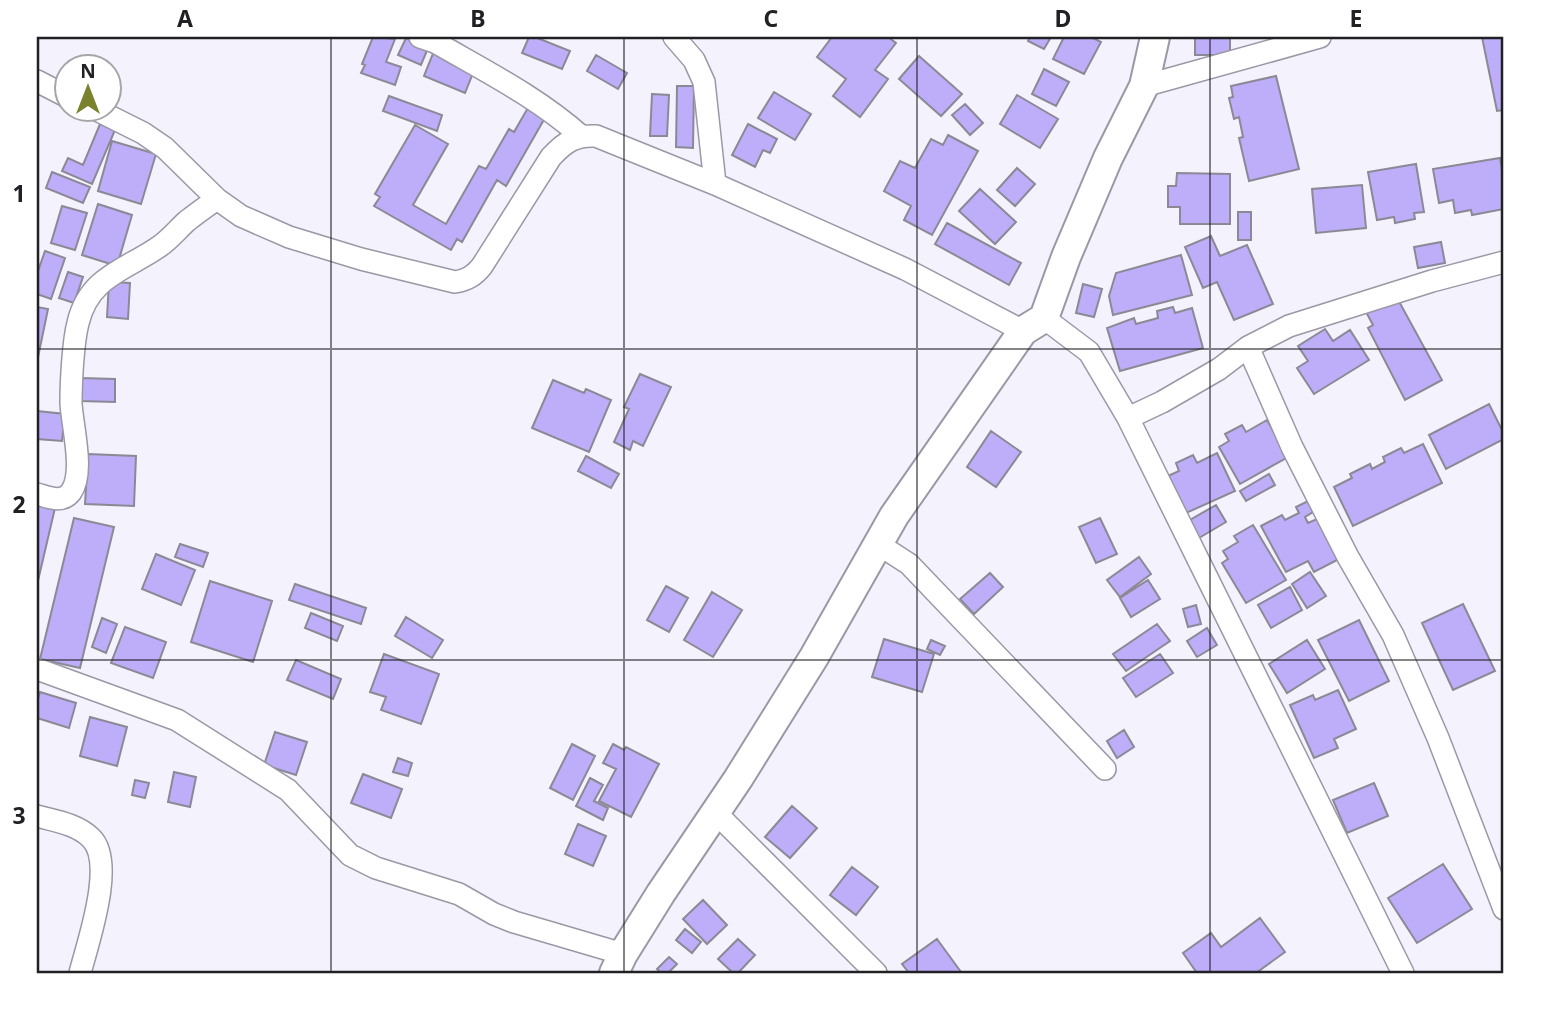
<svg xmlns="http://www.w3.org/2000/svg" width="1541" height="1010" font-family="'Noto Sans',sans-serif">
<rect width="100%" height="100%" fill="#f4f2fd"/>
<path fill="#beadf8" stroke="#8b8995" stroke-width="2" d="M 373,37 L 395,39 L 386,62 L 401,67 L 395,85 L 361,73 L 365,65 L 362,64 Z
M 529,37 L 535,37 L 570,51 L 562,69 L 522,53 Z
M 832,37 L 888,37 L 896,43 L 875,70 L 888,79 L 860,117 L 833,96 L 846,79 L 817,57 Z
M 1030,37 L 1051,37 L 1044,49 L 1028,41 Z
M 1064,37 L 1091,37 L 1101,42 L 1084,74 L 1053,59 Z
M 1195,37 L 1230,37 L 1230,55 L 1195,55 Z
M 1482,37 L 1504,37 L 1504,110 L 1497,111 Z
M 406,38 L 428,48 L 421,65 L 398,55 Z
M 434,51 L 475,68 L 465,93 L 424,76 Z
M 596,55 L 627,73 L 618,89 L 587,71 Z
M 919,56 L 962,94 L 941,116 L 899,79 Z
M 1044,69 L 1069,82 L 1056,106 L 1032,94 Z
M 1276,76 L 1299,169 L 1249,181 L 1239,138 L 1243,137 L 1239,117 L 1234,119 L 1229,98 L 1233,97 L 1231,86 Z
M 677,86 L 694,86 L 693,148 L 676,147 Z
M 774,92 L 811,114 L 795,140 L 758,118 Z
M 652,94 L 669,95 L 667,136 L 650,136 Z
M 1017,95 L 1058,119 L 1040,148 L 1000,124 Z
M 389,96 L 442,115 L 437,131 L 383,111 Z
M 965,104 L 983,123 L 970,135 L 952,115 Z
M 529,106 L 546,116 L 506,186 L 497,180 L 462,242 L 457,239 L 451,250 L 374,206 L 380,197 L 375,194 L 415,125 L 448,144 L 413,205 L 446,224 L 479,166 L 486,169 L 509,129 L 514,132 Z
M 100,124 L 115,130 L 92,184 L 62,171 L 68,158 L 83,165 Z
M 748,124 L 777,139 L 770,153 L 763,150 L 755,167 L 732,155 Z
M 948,135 L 978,151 L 932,235 L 904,220 L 911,206 L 884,191 L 900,161 L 915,168 L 931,139 L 943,145 Z
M 112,141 L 156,154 L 141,204 L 98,191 Z
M 1500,158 L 1504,181 L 1504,209 L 1472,215 L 1471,210 L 1455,213 L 1453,200 L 1439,203 L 1433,169 Z
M 1416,164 L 1424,212 L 1414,213 L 1415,219 L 1395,223 L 1394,217 L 1377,220 L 1368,172 Z
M 1017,168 L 1035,184 L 1015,206 L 997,190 Z
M 52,172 L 90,187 L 83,203 L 46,188 Z
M 1177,173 L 1230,174 L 1230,224 L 1180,224 L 1180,207 L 1168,207 L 1168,186 L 1176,186 Z
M 1362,185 L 1366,228 L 1316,233 L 1312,189 Z
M 980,189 L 1016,222 L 995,244 L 959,211 Z
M 98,204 L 132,215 L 117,266 L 82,255 Z
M 62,206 L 87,213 L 75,250 L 51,243 Z
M 1238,212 L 1251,212 L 1251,240 L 1238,240 Z
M 947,223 L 1021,263 L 1009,285 L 935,244 Z
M 1211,236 L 1220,256 L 1247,245 L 1273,304 L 1234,320 L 1217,282 L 1203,288 L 1185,247 Z
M 1441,242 L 1445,263 L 1418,268 L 1414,247 Z
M 45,251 L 65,258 L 51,299 L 37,294 L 37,274 Z
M 1181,255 L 1192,295 L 1113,315 L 1109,296 L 1116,273 Z
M 68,272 L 83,277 L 74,303 L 59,298 Z
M 109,282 L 130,283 L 128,319 L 107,317 Z
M 1083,284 L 1102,289 L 1094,317 L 1076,313 Z
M 1396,296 L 1442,380 L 1405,400 L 1368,328 L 1373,325 L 1366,312 Z
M 37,307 L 48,309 L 37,362 Z
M 1173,307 L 1175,313 L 1192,308 L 1203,348 L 1120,371 L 1107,328 L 1134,318 L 1136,324 L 1158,318 L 1157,311 Z
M 1325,329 L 1333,341 L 1350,330 L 1369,360 L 1314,394 L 1297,368 L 1308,361 L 1298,346 Z
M 640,374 L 671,387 L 643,446 L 633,441 L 630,450 L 614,442 L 629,409 L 624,407 Z
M 80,378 L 115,379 L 115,402 L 80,401 Z
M 553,380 L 584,393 L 586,389 L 611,400 L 589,452 L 532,428 Z
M 1489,404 L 1504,434 L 1504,439 L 1446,469 L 1429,435 Z
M 37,411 L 65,414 L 62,441 L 37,439 Z
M 1267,420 L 1288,457 L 1240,484 L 1219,447 L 1229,441 L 1225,434 L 1242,425 L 1246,432 Z
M 991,431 L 1021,452 L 996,487 L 967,467 Z
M 1423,444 L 1442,483 L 1353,526 L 1334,487 L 1352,478 L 1350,474 L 1370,464 L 1372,469 L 1385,462 L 1383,457 L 1401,448 L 1404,453 Z
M 1217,453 L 1235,491 L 1186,513 L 1168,476 L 1179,471 L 1176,463 L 1193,455 L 1197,463 Z
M 88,454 L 136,456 L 134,506 L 85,504 Z
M 586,456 L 619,474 L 611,488 L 578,471 Z
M 1269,474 L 1275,485 L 1246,501 L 1240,491 Z
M 1308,501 L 1313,512 L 1305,517 L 1308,523 L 1317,519 L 1339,559 L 1314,572 L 1308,561 L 1286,572 L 1261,526 L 1282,515 L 1285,520 L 1299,513 L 1296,507 Z
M 37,503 L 55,508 L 37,585 Z
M 1216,505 L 1226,522 L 1199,538 L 1188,521 Z
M 74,518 L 114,527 L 80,668 L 40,659 Z
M 1100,518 L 1117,554 L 1096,563 L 1079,527 Z
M 1253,525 L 1286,580 L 1246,603 L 1222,563 L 1228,559 L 1223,551 L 1238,542 L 1234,536 Z
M 180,544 L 208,553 L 203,567 L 175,557 Z
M 156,554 L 195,570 L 181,605 L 142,589 Z
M 1139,557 L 1151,574 L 1120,597 L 1107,580 Z
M 1310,572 L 1326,596 L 1307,608 L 1292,584 Z
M 990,573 L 1003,587 L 974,614 L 960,599 Z
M 1148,580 L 1160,599 L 1131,617 L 1120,598 Z
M 210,581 L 272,601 L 253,662 L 191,642 Z
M 295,584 L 366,608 L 361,624 L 289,600 Z
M 666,586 L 688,598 L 669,632 L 647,620 Z
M 1290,587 L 1302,610 L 1271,628 L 1258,605 Z
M 712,592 L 742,610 L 713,657 L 684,640 Z
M 1463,604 L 1495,671 L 1453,690 L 1422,623 Z
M 1196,605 L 1201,624 L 1188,627 L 1183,609 Z
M 311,613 L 343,626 L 337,641 L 305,628 Z
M 406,617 L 443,640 L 432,658 L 395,636 Z
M 102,618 L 117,624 L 106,653 L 92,647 Z
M 1359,620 L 1389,681 L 1349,701 L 1318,640 Z
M 1157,624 L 1170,641 L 1126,671 L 1113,654 Z
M 125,627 L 166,642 L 153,678 L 111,663 Z
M 1207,628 L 1217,645 L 1197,657 L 1187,641 Z
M 884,639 L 934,654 L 922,692 L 872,677 Z
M 931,640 L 945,646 L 940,655 L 927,649 Z
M 1307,640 L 1325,669 L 1287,693 L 1269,664 Z
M 384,654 L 439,674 L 421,724 L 381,710 L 386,697 L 370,692 Z
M 1160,654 L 1173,673 L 1136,697 L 1123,678 Z
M 296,660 L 341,679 L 333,699 L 287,680 Z
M 1338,690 L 1356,729 L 1334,739 L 1338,748 L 1314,758 L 1290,705 L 1313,695 L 1315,700 Z
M 40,692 L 76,703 L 69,728 L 37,718 L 37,702 Z
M 90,717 L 127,727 L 117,766 L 80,756 Z
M 1124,730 L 1134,747 L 1117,758 L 1107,741 Z
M 275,732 L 307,742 L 296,775 L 264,765 Z
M 572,744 L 595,756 L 573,800 L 550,788 Z
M 613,744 L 624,750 L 626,747 L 659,764 L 631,817 L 599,801 L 616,769 L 603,763 Z
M 398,758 L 412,763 L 408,776 L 393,772 Z
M 174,772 L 196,777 L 190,807 L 168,802 Z
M 363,774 L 402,789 L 391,818 L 351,803 Z
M 590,778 L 603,785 L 594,801 L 608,808 L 603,820 L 576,806 Z
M 135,780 L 149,783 L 145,798 L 132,795 Z
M 1374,783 L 1388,816 L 1347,833 L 1333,800 Z
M 792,806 L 817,828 L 790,858 L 765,837 Z
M 578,824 L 606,836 L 593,866 L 565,854 Z
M 1443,864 L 1472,909 L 1417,943 L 1388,898 Z
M 852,867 L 878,887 L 856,915 L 830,895 Z
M 703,900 L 727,925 L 707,944 L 683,919 Z
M 1260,918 L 1285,952 L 1256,973 L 1197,973 L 1183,953 L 1211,933 L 1221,947 Z
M 685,929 L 701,942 L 692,953 L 676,940 Z
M 738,939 L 755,955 L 738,973 L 733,973 L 718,959 Z
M 937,939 L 961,972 L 909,973 L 902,964 Z
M 669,957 L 677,964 L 668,973 L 661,973 L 657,969 Z"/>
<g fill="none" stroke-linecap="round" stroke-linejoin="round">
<g stroke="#9a98a5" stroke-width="24">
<path id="street" d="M 420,37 L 435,42 C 485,71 537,97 581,136
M 674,37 L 694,60 L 704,82 L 715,184
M 37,81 L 66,96
M 1144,86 L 1320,37
M 93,108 L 143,133 L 165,148 L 217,199 L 241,216 L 289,237 L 361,259 L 455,282 C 467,280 474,276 482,266 L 551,157 C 565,142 575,135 596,136 L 715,184 L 905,269 L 1023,331
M 1044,318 L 1089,352 L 1128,418 L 1403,973
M 1248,347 L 1289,326 L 1432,281 L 1504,262
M 1128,418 L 1162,402 L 1219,369 L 1248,347 L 1292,447 L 1348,557 L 1393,635 L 1438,738 L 1504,909
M 37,494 C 48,497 62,504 71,492 C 85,473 72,425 71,403 C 71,383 73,342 78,323 C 89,276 126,270 160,246 C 170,239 178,229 187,221 C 197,213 207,206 217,199
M 878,544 L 909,564 L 1105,769
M 37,669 L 177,720 L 288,790 L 350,855 L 376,868 L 459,894 L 494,914 L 514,922 L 623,954
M 716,813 L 876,973
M 37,816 C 55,821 77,824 91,838 C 116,862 88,942 80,973"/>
</g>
<g stroke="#9a98a5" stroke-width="32">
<path id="secondary" d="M 614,973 L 623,954 L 661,893 L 738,779 L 814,657 L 894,516 L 1023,331 L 1044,318 L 1066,257 L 1108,158 L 1144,86 L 1155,37"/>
</g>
<use href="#street" stroke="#fff" stroke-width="21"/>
<use href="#secondary" stroke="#fff" stroke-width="28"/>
</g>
<path fill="none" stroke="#212025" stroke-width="2" stroke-opacity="0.55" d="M 331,37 L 331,973M 624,37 L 624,973M 917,37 L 917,973M 1210,37 L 1210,973M 37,349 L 1504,349M 37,660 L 1504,660"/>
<rect width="1541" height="1010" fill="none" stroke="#ffffff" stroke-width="77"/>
<g transform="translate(88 88)"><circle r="33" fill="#ffffff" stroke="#a6a6a8" stroke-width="2"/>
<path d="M0-5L12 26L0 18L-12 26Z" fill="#7a822d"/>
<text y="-10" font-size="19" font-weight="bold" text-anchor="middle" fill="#212025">N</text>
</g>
<rect x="38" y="38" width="1464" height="934" fill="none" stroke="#212025" stroke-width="2.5"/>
<g font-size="23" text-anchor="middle" font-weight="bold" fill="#212025">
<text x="185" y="27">A</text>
<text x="478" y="27">B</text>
<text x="771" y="27">C</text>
<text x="1063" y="27">D</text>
<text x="1356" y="27">E</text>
<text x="19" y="202">1</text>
<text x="19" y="513">2</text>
<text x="19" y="824">3</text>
</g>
</svg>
